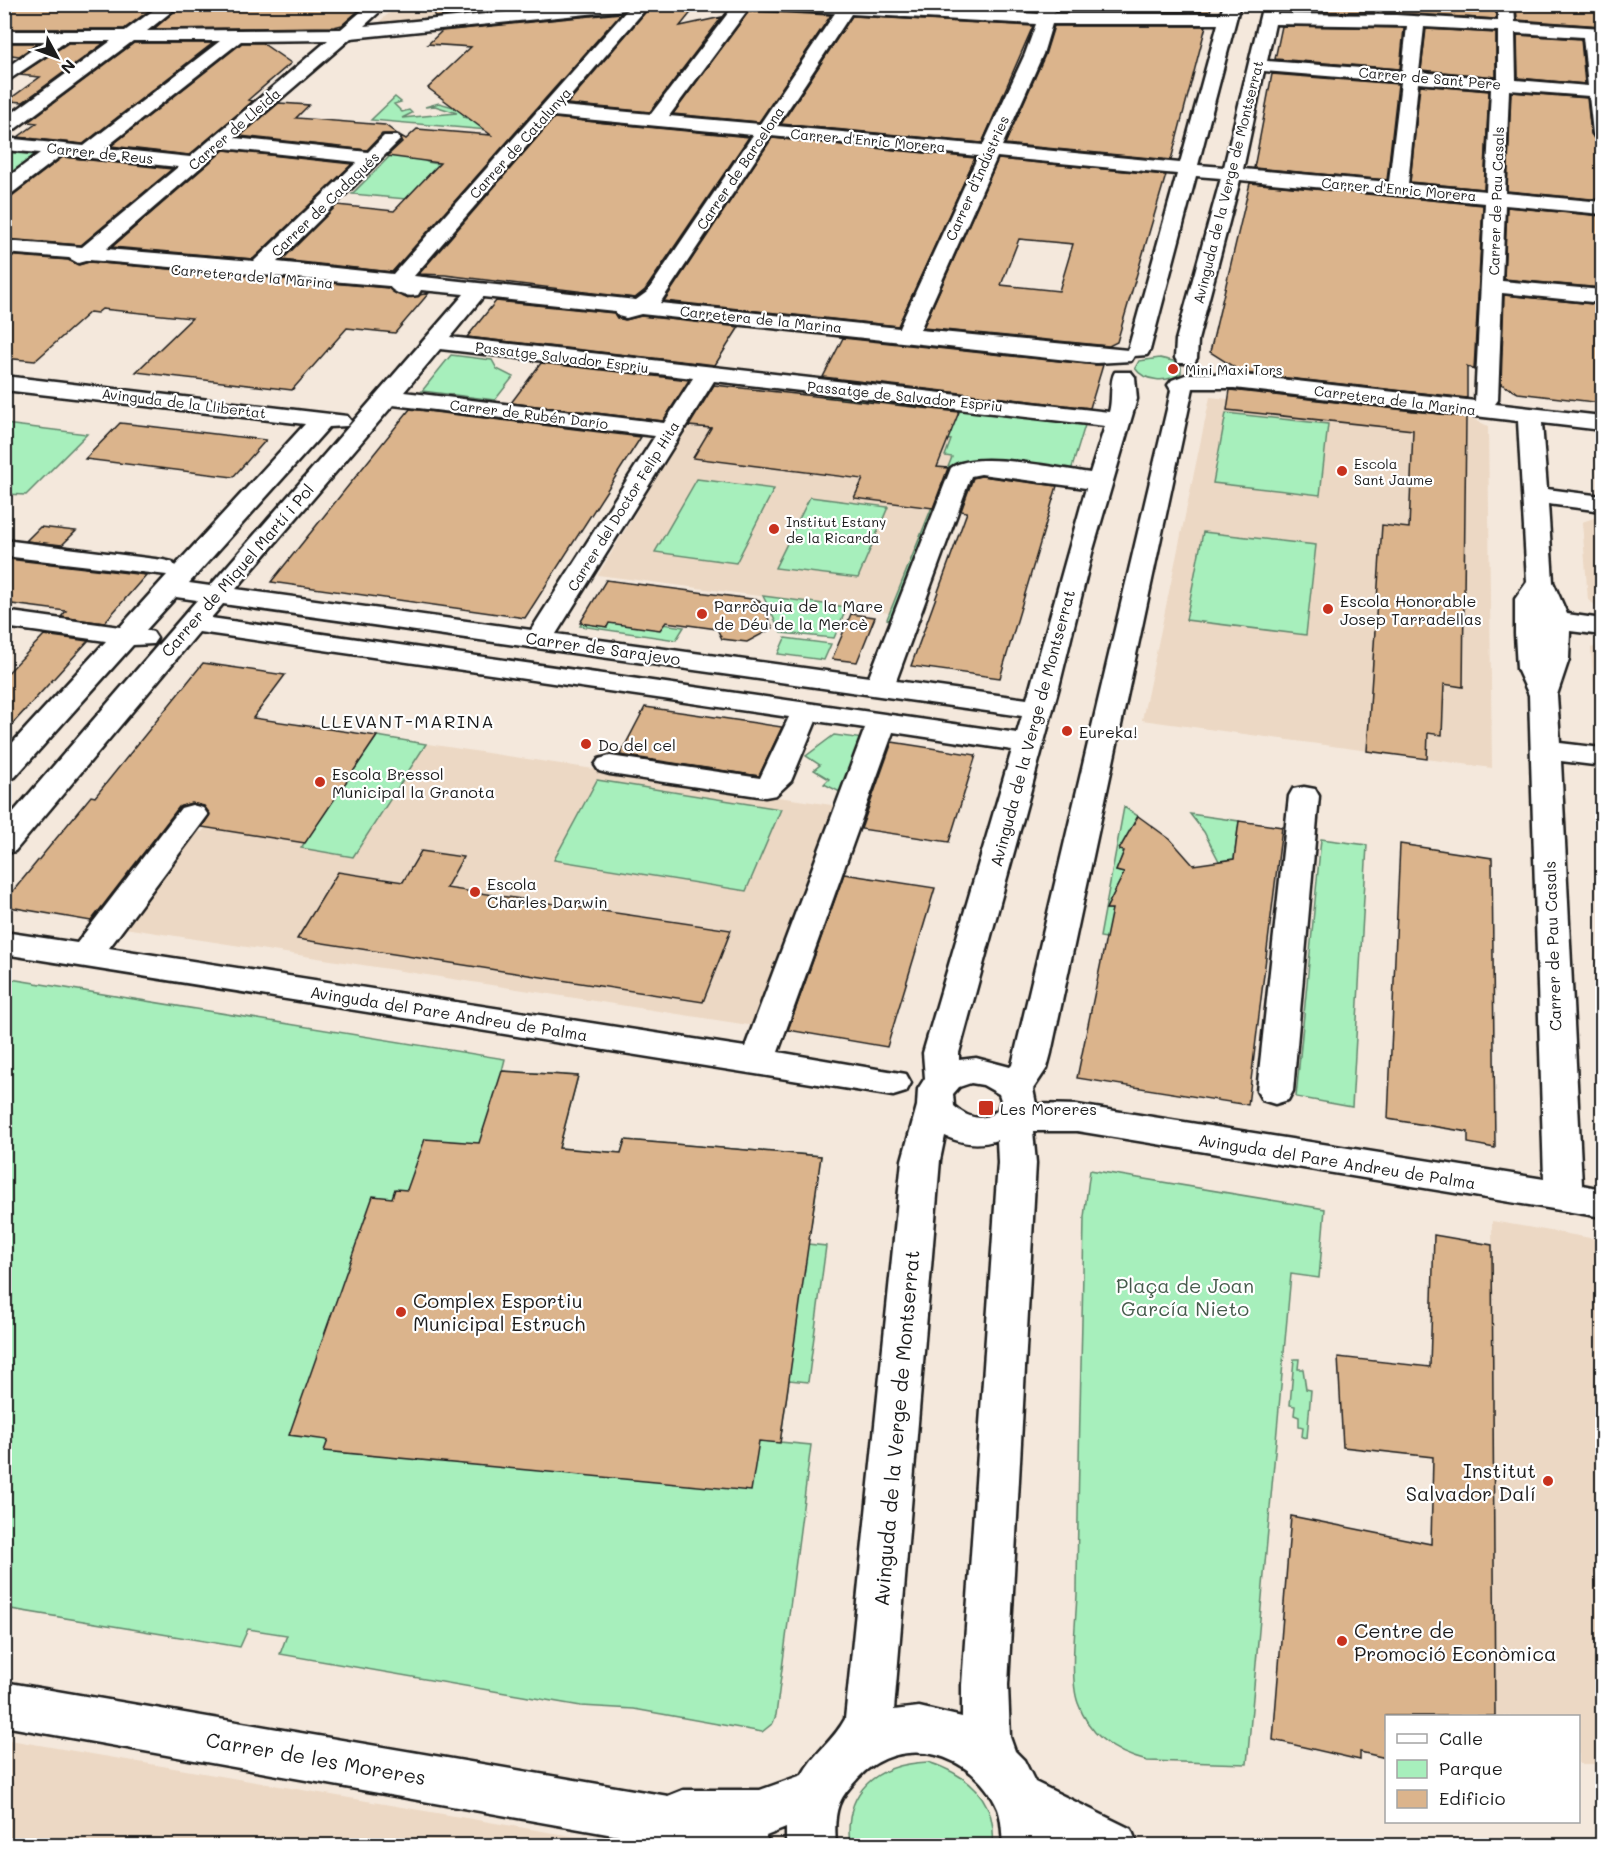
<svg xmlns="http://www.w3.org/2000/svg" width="1607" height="1850" font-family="Mali,sans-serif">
<rect width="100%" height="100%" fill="#f4e8dc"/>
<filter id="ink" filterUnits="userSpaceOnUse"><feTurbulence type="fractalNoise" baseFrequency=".0167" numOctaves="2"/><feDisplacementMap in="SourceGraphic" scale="12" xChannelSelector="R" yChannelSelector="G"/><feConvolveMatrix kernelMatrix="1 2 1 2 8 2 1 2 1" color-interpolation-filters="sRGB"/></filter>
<g filter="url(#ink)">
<path fill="#ecd8c4" d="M 399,5 L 584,5 L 387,24 L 380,21 Z
M 716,379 L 1086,422 L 952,457 L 890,613 L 598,575 Z
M 1230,391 L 1471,418 L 1488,426 L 1492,768 L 1142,720 L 1210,397 L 1228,399 Z
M 1597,517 L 1602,518 L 1602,610 L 1588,600 L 1582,522 Z
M 1602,644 L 1602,736 L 1597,732 L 1591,648 Z
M 283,722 L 838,806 L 755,1026 L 118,927 L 190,830 L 202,832 L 206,827 Z
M 1492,1221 L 1602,1240 L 1602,1764 L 1579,1764 L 1578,1716 L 1495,1716 Z
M 4,1739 L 618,1844 L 624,1845 L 5,1845 Z"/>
<path fill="#a7efbc" stroke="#62866c" stroke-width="1.5" d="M 395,97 L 401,102 L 394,104 L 402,112 L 409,110 L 412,113 L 402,118 L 457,113 L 435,106 L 425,107 L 439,103 L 479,114 L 463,117 L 499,127 L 488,130 L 371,120 Z
M 400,146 L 427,162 L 444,165 L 436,180 L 474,183 L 467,191 L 450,190 L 417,200 L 352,194 Z
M 5,152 L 35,155 L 5,178 Z
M 451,355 L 492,360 L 497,369 L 513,377 L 495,400 L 422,391 Z
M 1160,358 L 1173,361 L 1181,367 L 1181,373 C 1168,383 1144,382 1135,368 L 1139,361 Z
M 826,392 L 1086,422 L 1071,471 L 970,461 L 956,464 L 892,621 L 887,619 L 952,457 L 945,456 L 951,440 L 849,428 L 814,413 Z
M 1226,413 L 1328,424 L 1320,495 L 1213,483 Z
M 5,424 L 87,434 L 26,495 L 5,494 Z
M 697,479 L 774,489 L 736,563 L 655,552 Z
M 810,497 L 888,507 L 858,578 L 775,568 Z
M 1203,532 L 1316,545 L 1306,635 L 1186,620 Z
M 763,596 L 847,607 L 834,638 L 781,633 Z
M 612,617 L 684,627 L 676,640 L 580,626 L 582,623 L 607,627 Z
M 785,638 L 831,644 L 824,660 L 778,654 Z
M 834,735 L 864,739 L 842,793 L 824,784 L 829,779 L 814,770 L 820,765 L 806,756 Z
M 377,736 L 426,744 L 353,857 L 301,848 Z
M 597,780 L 781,809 L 746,891 L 554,860 Z
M 1124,807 L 1138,816 L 1119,849 L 1124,851 L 1116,871 L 1124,873 L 1106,909 L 1211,910 L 1106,938 L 1100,937 Z
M 1190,814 L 1239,821 L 1234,859 L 1219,861 L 1204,832 Z
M 1321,839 L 1367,845 L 1352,1107 L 1296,1097 Z
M 4,978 L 505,1059 L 502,1071 L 578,1076 L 559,1148 L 621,1153 L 625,1140 L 821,1156 L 816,1188 L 803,1192 L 816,1193 L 808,1244 L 826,1246 L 808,1382 L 789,1380 L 780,1442 L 811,1445 L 776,1715 L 773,1723 L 762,1732 L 634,1709 L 581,1706 L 280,1654 L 287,1635 L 248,1629 L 240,1647 L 5,1608 Z
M 1090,1170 L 1325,1209 L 1319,1278 L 1291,1274 L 1247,1764 L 1147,1761 C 1115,1753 1089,1735 1078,1703 C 1069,1679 1076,1622 1077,1594 C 1078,1468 1082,1343 1084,1217 Z
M 1294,1359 L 1299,1359 L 1298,1369 L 1303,1369 L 1306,1389 L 1311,1390 L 1307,1438 L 1302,1437 L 1303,1427 L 1299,1426 L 1299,1417 L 1294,1415 L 1295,1406 L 1290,1405 Z
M 928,1762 C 969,1775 997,1799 993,1845 L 850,1845 C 843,1791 876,1764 928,1762 Z"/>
<path fill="#dbb48c" stroke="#1c1c1c" stroke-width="1.5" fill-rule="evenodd" d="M 4,4 L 158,4 L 124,29 L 4,29 Z
M 183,4 L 366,4 L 342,25 L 334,27 L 154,29 Z
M 429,4 L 559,4 L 435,17 Z
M 698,4 L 680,26 L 722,17 L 650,112 L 567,104 L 649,8 Z
M 908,4 L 1038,4 L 1036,12 Z
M 1058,4 L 1212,4 L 1210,12 L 1057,12 Z
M 1287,4 L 1496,4 L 1496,19 L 1396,13 L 1285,12 Z
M 1516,4 L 1602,4 L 1602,26 L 1517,20 Z
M 749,11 L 831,15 L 759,122 L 673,114 Z
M 621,13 L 392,272 L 282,260 L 337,205 L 394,211 L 440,163 L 387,156 L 402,142 L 401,136 L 406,139 L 417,129 L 491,135 L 428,88 L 471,47 L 428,44 L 442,31 Z
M 852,16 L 1033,26 L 982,143 L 781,124 Z
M 1054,26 L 1206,26 L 1171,160 L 1005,144 L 1045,55 Z
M 1282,26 L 1404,28 L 1400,69 L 1275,59 Z
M 1426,29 L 1496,33 L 1496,77 L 1421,70 Z
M 1517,35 L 1581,39 L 1585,84 L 1518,78 Z
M 4,43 L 38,43 L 19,56 L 4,54 Z
M 68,43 L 104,43 L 23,102 L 7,101 L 40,77 L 19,75 Z
M 134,43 L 213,43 L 83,144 L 18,137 L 37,123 L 28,122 Z
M 242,43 L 262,43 L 291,63 L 248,100 L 253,101 L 189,155 L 111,146 Z
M 1272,74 L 1398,84 L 1387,180 L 1254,168 Z
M 1420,85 L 1489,91 L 1484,189 L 1410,182 Z
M 1511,92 L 1587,98 L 1591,134 L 1595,139 L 1602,140 L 1602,172 L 1600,172 L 1602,200 L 1507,191 Z
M 279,103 L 309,105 L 296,118 L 385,125 L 397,134 L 382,134 L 367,150 L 240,136 Z
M 554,118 L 749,137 L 645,290 L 635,298 L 445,275 L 419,274 Z
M 772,138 L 975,158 L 898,326 L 664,301 Z
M 224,150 L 352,164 L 253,259 L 112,247 Z
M 63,157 L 172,169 L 81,245 L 4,239 L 4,202 Z
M 998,159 L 1166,175 L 1117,342 L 1109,346 L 923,328 ZM 1019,239 L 1073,244 L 1059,291 L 1001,285 Z
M 1250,183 L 1483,205 L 1474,370 L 1467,366 L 1467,398 L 1233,372 L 1234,367 L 1210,352 Z
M 1507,207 L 1602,216 L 1602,288 L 1504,279 Z
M 4,255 L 68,260 L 79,265 L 89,262 L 388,288 L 406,298 L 429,293 L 395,333 L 347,328 L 292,390 L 136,372 L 192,318 L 102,309 L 97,313 L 90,312 L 35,361 L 4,358 Z
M 1504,295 L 1602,305 L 1602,403 L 1518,393 L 1501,384 Z
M 496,301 L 614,313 L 617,318 L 625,320 L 641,316 L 739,327 L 715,365 L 467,337 Z
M 843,338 L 1096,365 L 1103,365 L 1090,408 L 823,377 Z
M 541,363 L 689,380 L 663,421 L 511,403 Z
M 714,385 L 959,412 L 937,467 L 948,468 L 933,508 L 854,498 L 863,479 L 693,458 L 711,428 L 689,426 Z
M 1230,390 L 1466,417 L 1463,687 L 1444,684 L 1442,735 L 1428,733 L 1427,759 L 1367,751 L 1382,525 L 1409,528 L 1413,430 L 1227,410 Z
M 410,409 L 641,437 L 525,618 L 271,582 Z
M 120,423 L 148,426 L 266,440 L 233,477 L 85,459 Z
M 981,476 L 1057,486 L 1000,678 L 911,666 L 967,512 L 961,511 L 973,478 Z
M 40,527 L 76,531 L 62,545 L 26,541 Z
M 8,559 L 146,575 L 104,623 L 61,617 L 66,611 L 4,603 L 4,562 Z
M 606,580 L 759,600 L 773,628 L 747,642 L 722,639 L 717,629 L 666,622 L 660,630 L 609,623 L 607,627 L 580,623 Z
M 851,614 L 875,617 L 857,662 L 832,659 Z
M 44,635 L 88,641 L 4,733 L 4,677 Z
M 203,663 L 285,675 L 253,718 L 377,736 L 305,843 L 202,827 L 210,814 L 204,806 L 191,803 L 179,807 L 91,921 L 4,906 L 4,902 L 36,863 L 91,796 L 95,797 Z
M 645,707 L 715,717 L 782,727 L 759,776 L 620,755 Z
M 892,742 L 976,755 L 949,842 L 861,829 Z
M 1138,816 L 1171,840 L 1193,865 L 1234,859 L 1239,821 L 1282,827 L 1248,1105 L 1077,1078 L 1112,909 L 1106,909 L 1124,873 L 1116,871 L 1124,851 L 1119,850 Z
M 1400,844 L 1492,858 L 1495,1148 L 1468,1143 L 1468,1132 L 1388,1119 Z
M 421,851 L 463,857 L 446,888 L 731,930 L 703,1002 L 297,939 L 338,872 L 403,882 Z
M 844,874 L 935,888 L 887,1047 L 788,1030 Z
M 502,1071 L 578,1076 L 559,1148 L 621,1153 L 625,1140 L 821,1156 L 780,1443 L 759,1441 L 751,1491 L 324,1451 L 328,1440 L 289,1435 L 373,1196 L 392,1198 L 395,1189 L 407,1190 L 425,1139 L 479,1143 Z
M 1434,1235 L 1492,1245 L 1495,1716 L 1386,1716 L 1386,1758 L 1360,1752 L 1360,1760 L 1273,1740 L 1291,1516 L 1431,1544 L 1433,1457 L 1343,1447 L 1338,1357 L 1430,1367 Z"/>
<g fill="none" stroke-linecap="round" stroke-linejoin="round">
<g stroke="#1c1c1c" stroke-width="5">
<path id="minor" d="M 162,4 L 181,4 L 147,31 L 341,29 L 370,4 L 388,4 L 364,26 L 587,4 L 650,4 L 562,106 L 651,114 L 735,4 L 858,4 L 1038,14 L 1040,4 L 1056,4 L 1054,14 L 1221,14 L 1224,4 L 1240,4 L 1198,165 L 1224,167 L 1263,4 L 1279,4 L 1277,14 L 1396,15 L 1498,21 L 1498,4 L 1514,4 L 1515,22 L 1602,28 L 1602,38 L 1600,38 L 1602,138 L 1595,137 L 1593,133 L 1589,96 L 1509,90 L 1505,193 L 1602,202 L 1602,214 L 1505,205 L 1502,281 L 1602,290 L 1602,303 L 1502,293 L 1498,400 L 1495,404 L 1602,416 L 1602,430 L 1542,423 L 1547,489 L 1602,496 L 1602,511 L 1548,504 L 1553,582 L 1567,614 L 1602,619 L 1602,635 L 1570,631 L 1569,659 L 1557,695 L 1560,743 L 1602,748 L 1602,766 L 1561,761 L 1582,1185 L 1602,1189 L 1602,1217 L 1077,1131 L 1033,1131 L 1036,1163 L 1008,1685 L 1010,1737 L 1015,1751 L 1024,1760 L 1035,1782 L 1131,1829 L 1138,1846 L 1057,1846 L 1052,1843 L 1053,1846 L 1003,1846 C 1002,1834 1002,1820 998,1809 C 974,1752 901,1732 858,1778 C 852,1785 845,1792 841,1800 C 834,1813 835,1831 836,1846 L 786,1846 L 786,1828 L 766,1836 L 770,1846 L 675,1846 L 4,1726 L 4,1682 L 668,1796 L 683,1790 L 760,1790 L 802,1775 C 813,1754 834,1740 845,1719 L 902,1160 L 917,1106 L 918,1089 L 925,1078 L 923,1053 L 1012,750 L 893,732 L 778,1052 L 906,1074 L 911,1083 L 906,1092 L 893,1096 L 4,954 L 4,932 L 77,943 L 181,808 L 192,805 L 203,808 L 208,815 L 109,948 L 745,1047 L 865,728 L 816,721 L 791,781 L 776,795 L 765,797 L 610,774 L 599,771 L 595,765 L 599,759 L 610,756 L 760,778 L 789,717 L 199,632 L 15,851 L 4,854 L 4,823 L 197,600 L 176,597 L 146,630 L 153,632 L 157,638 L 153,644 L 133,645 L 15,777 L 4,780 L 4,752 L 106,641 L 4,627 L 4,611 L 120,627 L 167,575 L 4,556 L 4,540 L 163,560 L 172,562 L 175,566 L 305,424 L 4,390 L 4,376 L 347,416 L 351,421 L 347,426 L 329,427 L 189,583 L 210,586 L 464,294 L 421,290 L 418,295 C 408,297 396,295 389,286 L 89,260 L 78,263 L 69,258 L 4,253 L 4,241 L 82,247 L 178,167 L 62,155 L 11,194 L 4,196 L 4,180 L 40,153 L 4,150 L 4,138 L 84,146 L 220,41 L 133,41 L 11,132 L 4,133 L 4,119 L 111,41 L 67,41 L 4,83 L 4,69 L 45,41 L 4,41 L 4,31 L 125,31 ZM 749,8 L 835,13 L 760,124 L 669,116 ZM 627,10 L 393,274 L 277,262 L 400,140 L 398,136 L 384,136 L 368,152 L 235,138 L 351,38 ZM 851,14 L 1036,24 L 1025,54 L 983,145 L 777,126 ZM 1052,24 L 1218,24 L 1180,163 L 1002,146 L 1043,54 ZM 1275,24 L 1407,26 L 1402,71 L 1267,61 ZM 1424,27 L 1498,31 L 1498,79 L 1419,72 ZM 1515,33 L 1583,37 L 1588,86 L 1516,80 ZM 328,40 L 190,157 L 105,148 L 241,41 ZM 1264,71 L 1401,82 L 1389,182 L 1243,169 ZM 1418,83 L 1491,89 L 1486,191 L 1408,184 ZM 553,116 L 753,135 L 647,292 L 636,300 L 414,276 ZM 771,136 L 978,156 L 899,328 L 660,303 ZM 223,148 L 357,162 L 254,261 L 106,249 ZM 997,157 L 1177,174 L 1128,350 L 920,330 ZM 1196,176 L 1221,178 L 1176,340 L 1175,358 L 1178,363 L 1194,363 L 1197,358 L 1198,340 L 1240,180 L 1485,203 L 1475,401 L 1234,374 L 1188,374 L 1172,380 L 1168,385 L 1171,390 L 1168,405 L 1012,1065 L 1010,1067 L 976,1058 L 959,1060 L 959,1053 L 1059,687 L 1092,553 L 1137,399 L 1135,377 L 1131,372 L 1115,372 C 1109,381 1113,400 1109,412 L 450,337 L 483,297 L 615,311 L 618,316 L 626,318 L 641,314 L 1096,363 L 1131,361 L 1134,356 L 1147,355 L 1150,350 ZM 440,349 L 693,378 L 664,423 L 404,392 ZM 714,381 L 1105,426 L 1090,473 C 1060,469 974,449 951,468 L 869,677 L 556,634 ZM 1193,388 L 1234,388 L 1518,421 L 1527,582 L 1515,599 L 1515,634 L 1517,669 L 1529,695 L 1544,1179 L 1077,1105 L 1036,1104 L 1033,1089 L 1047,1068 L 1051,1053 ZM 393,405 L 655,436 L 531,630 L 236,589 ZM 981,474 L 1086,488 L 1027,699 L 896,681 L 971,476 ZM 223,604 L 1022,716 L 1017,733 L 211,618 ZM 971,1083 L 983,1085 L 999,1094 L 1001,1100 L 998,1110 C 983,1123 967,1118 954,1106 L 953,1094 L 959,1087 ZM 945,1136 C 963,1144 979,1146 997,1140 L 998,1163 L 962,1685 L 962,1717 L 919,1707 L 894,1710 L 940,1160 Z
M 1304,787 L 1315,789 L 1319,796 L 1293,1091 L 1288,1100 L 1275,1104 L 1262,1100 L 1257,1091 L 1289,796 L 1293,789 Z"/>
</g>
<use href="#minor" fill="#fff" fill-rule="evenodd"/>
</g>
</g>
<g fill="#c8321e" stroke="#fff" stroke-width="2">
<circle cx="1173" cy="369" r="6"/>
<circle cx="1342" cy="471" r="6"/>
<circle cx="774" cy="529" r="6"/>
<circle cx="1328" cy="609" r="6"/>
<circle cx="702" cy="614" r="6"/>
<circle cx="1067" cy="731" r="6"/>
<circle cx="586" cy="744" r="6"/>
<circle cx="320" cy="782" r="6"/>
<circle cx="475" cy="892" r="6"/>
<rect x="978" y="1100" width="16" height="16" rx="3"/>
<circle cx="401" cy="1312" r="6"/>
<circle cx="1548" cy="1481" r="6"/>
<circle cx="1342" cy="1641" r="6"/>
</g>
<g text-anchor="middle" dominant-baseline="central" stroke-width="4.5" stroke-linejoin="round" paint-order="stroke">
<g font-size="14" fill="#1c1c1c" stroke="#fff">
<text transform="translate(1430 78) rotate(5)">Carrer de Sant Pere</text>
<text transform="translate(234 129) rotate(-41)">Carrer de Lleida</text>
<text transform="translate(868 140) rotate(5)">Carrer d'Enric Morera</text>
<text transform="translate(520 143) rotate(-48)">Carrer de Catalunya</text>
<text transform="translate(100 153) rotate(6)">Carrer de Reus</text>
<text transform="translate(740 168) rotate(-56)">Carrer de Barcelona</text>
<text transform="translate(977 178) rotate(-66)">Carrer d'Indústries</text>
<text transform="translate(1228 182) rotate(-76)">Avinguda de la Verge de Montserrat</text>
<text transform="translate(1399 189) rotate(5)">Carrer d'Enric Morera</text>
<text transform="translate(1496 201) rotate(-88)">Carrer de Pau Casals</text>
<text transform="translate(325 204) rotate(-44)">Carrer de Cadaqués</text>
<text transform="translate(252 276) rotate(5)">Carretera de la Marina</text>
<text transform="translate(761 319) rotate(6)">Carretera de la Marina</text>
<text transform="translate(562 357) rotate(7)">Passatge Salvador Espriu</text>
<text transform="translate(905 396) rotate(6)">Passatge de Salvador Espriu</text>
<text transform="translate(1395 400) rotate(7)">Carretera de la Marina</text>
<text transform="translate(184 403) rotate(7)">Avinguda de la Llibertat</text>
<text transform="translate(529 414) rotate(7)">Carrer de Rubén Darío</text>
<text transform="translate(623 506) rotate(-58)">Carrer del Doctor Felip Hita</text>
</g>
<g font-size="14" fill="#1c1c1c" stroke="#fff" text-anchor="start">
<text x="1185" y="369">Mini Maxi Tors</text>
<text x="1354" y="463">Escola<tspan x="1354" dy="16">Sant Jaume</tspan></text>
<text x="786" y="521">Institut Estany<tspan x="786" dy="16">de la Ricarda</tspan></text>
</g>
<g font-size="16" fill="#1c1c1c" stroke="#fff">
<text transform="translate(237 570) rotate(-49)">Carrer de Miquel Martí i Pol</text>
<text transform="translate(603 648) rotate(8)">Carrer de Sarajevo</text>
<text transform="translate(1032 728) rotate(-75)">Avinguda de la Verge de Montserrat</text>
<text transform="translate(1552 946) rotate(-92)">Carrer de Pau Casals</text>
<text transform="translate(449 1013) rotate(9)">Avinguda del Pare Andreu de Palma</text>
<text transform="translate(1337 1161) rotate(9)">Avinguda del Pare Andreu de Palma</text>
</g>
<g font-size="16" fill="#1c1c1c" stroke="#fff" text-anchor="start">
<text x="1340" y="600">Escola Honorable<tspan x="1340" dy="18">Josep Tarradellas</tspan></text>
<text x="714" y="605">Parròquia de la Mare<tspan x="714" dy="18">de Déu de la Mercè</tspan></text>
<text x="1079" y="731">Eureka!</text>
<text x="598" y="744">Do del cel</text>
<text x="332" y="773">Escola Bressol<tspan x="332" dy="18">Municipal la Granota</tspan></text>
<text x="487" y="883">Escola<tspan x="487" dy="18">Charles Darwin</tspan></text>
<text x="1000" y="1108">Les Moreres</text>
</g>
<g font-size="18" letter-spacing="1.5" fill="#1c1c1c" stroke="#fff">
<text x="408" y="721">LLEVANT-MARINA</text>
</g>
<g font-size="20" fill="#465b4c" stroke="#fff">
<text x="1185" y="1285">Plaça de Joan<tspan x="1185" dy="23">García Nieto</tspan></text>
</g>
<g font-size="20" fill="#1c1c1c" stroke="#fff" text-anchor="start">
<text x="413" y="1300">Complex Esportiu<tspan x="413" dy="23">Municipal Estruch</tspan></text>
<text x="1536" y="1470" text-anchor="end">Institut<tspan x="1536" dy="23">Salvador Dalí</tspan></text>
<text x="1354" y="1630">Centre de<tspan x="1354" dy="23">Promoció Econòmica</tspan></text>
</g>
<g font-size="20" fill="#1c1c1c" stroke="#fff">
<text transform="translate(896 1428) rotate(-85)">Avinguda de la Verge de Montserrat</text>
<text transform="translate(316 1758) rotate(10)">Carrer de les Moreres</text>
</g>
</g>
<rect width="1607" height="1850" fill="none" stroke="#fff" stroke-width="24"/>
<rect x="12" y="12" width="1583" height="1826" fill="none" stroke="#1c1c1c" stroke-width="2" filter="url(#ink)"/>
<rect x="1385" y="1715" width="195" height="108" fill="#ffffff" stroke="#a4a4a4" stroke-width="1.5"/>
<rect x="1397" y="1734" width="30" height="9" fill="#ffffff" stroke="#a4a4a4" stroke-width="1.5"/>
<text x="1439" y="1745" font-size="18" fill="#1c1c1c">Calle</text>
<rect x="1397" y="1760" width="30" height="18" fill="#a7efbc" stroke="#a4a4a4" stroke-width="1.5"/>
<text x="1439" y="1775" font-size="18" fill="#1c1c1c">Parque</text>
<rect x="1397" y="1790" width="30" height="18" fill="#dbb48c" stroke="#a4a4a4" stroke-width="1.5"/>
<text x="1439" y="1805" font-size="18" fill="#1c1c1c">Edificio</text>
<g transform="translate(57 57) rotate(131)" stroke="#ffffff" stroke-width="4.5" paint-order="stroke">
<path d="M0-4.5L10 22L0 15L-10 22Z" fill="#1c1c1c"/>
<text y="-9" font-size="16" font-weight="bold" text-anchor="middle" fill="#1c1c1c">N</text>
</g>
</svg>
